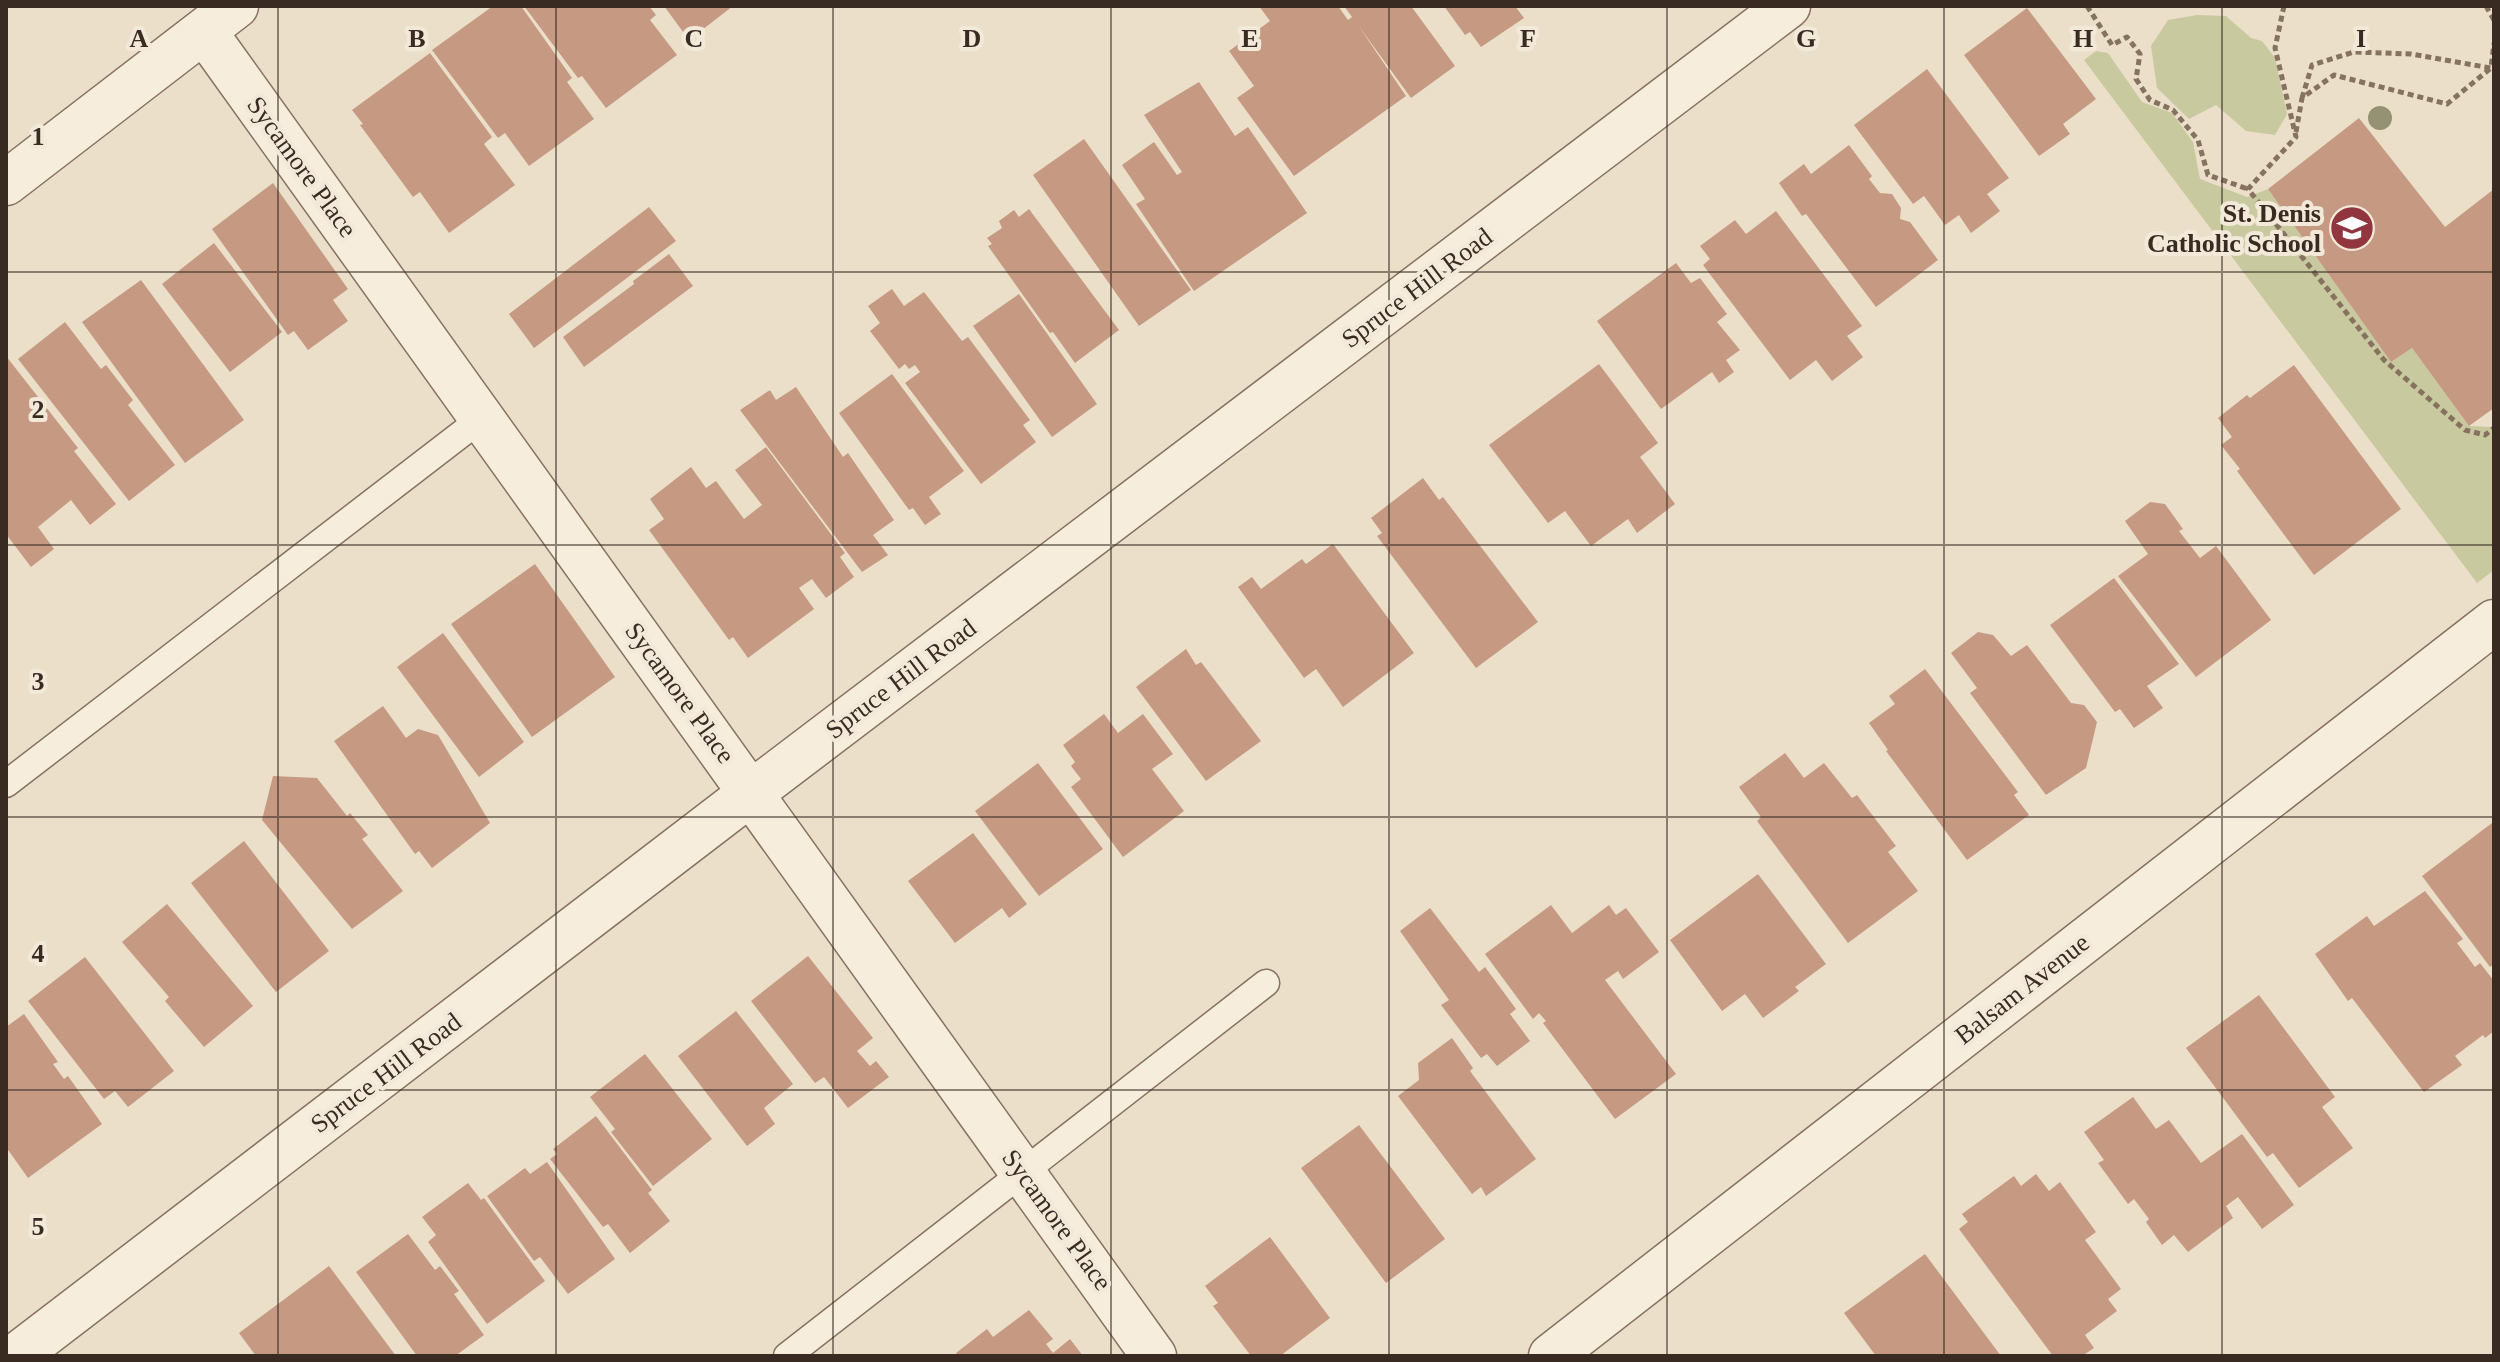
<svg xmlns="http://www.w3.org/2000/svg" width="2500" height="1362" font-family="Georgia,serif">
<rect width="100%" height="100%" fill="#ebdfca"/>
<path fill="#c8c99f" d="M 2197,15 L 2226,16 L 2251,38 L 2262,41 L 2275,58 L 2287,114 L 2275,135 L 2246,131 L 2216,105 L 2189,119 L 2157,88 L 2151,46 L 2168,20 Z
M 2096,51 L 2108,53 L 2142,102 L 2172,113 L 2193,142 L 2200,179 L 2247,197 L 2268,189 L 2391,362 L 2412,348 L 2469,426 L 2494,427 L 2494,570 L 2477,583 L 2084,60 Z"/>
<path fill="#c69983" d="M 493,6 L 521,6 L 572,78 L 567,82 L 594,119 L 529,166 L 505,133 L 498,138 L 432,50 Z
M 524,6 L 649,6 L 656,15 L 650,20 L 677,55 L 606,108 L 582,76 L 578,78 Z
M 664,6 L 733,6 L 689,40 Z
M 1259,6 L 1338,6 L 1348,20 L 1352,17 L 1344,6 L 1411,6 L 1455,66 L 1411,98 L 1358,25 L 1406,96 L 1294,176 L 1237,98 L 1254,86 L 1229,51 L 1270,21 Z
M 1444,6 L 1515,6 L 1524,18 L 1481,47 L 1470,32 L 1465,35 Z
M 2027,8 L 2096,99 L 2063,124 L 2070,134 L 2039,156 L 1964,55 Z
M 430,53 L 492,137 L 484,144 L 515,185 L 449,233 L 420,192 L 413,197 L 360,125 L 363,124 L 352,110 Z
M 1927,69 L 2009,178 L 1987,194 L 2000,211 L 1971,233 L 1959,215 L 1945,225 L 1924,196 L 1913,204 L 1854,125 Z
M 1199,82 L 1235,136 L 1248,127 L 1307,213 L 1194,291 L 1136,204 L 1145,199 L 1122,165 L 1154,142 L 1177,175 L 1182,172 L 1144,115 Z
M 2359,118 L 2445,227 L 2494,189 L 2494,408 L 2469,426 L 2412,348 L 2391,362 L 2268,189 Z
M 1084,139 L 1191,290 L 1139,326 L 1033,175 Z
M 1849,145 L 1872,176 L 1869,179 L 1880,193 L 1892,194 L 1901,208 L 1900,219 L 1910,222 L 1938,260 L 1876,307 L 1806,214 L 1802,216 L 1779,183 L 1804,164 L 1811,174 Z
M 273,183 L 348,289 L 333,300 L 348,321 L 308,350 L 294,331 L 288,335 L 212,229 Z
M 649,207 L 676,241 L 534,348 L 509,314 Z
M 1029,209 L 1119,330 L 1075,363 L 1053,332 L 1050,333 L 988,246 L 992,244 L 987,238 L 1002,228 L 999,221 L 1014,210 L 1019,217 Z
M 1776,211 L 1862,326 L 1847,336 L 1863,357 L 1832,381 L 1816,360 L 1790,380 L 1703,265 L 1710,259 L 1700,246 L 1735,220 L 1746,234 Z
M 214,243 L 282,332 L 230,372 L 162,284 Z
M 669,254 L 693,286 L 584,367 L 563,337 L 634,284 L 633,281 Z
M 1676,263 L 1691,283 L 1700,278 L 1727,314 L 1717,322 L 1740,350 L 1726,360 L 1734,372 L 1719,383 L 1712,372 L 1661,409 L 1597,321 Z
M 141,280 L 244,420 L 185,463 L 82,322 Z
M 892,289 L 904,306 L 924,292 L 962,341 L 968,337 L 1030,420 L 1023,425 L 1036,442 L 981,484 L 905,383 L 920,372 L 915,365 L 909,369 L 905,364 L 899,369 L 870,331 L 880,323 L 868,306 Z
M 1019,294 L 1097,404 L 1052,437 L 973,326 Z
M 65,322 L 101,369 L 106,365 L 133,400 L 128,405 L 175,465 L 129,501 L 18,359 Z
M 6,356 L 78,448 L 74,451 L 116,504 L 90,525 L 71,500 L 38,527 L 54,549 L 31,567 L 6,534 Z
M 1599,364 L 1658,443 L 1640,457 L 1675,504 L 1637,533 L 1628,519 L 1591,546 L 1565,511 L 1548,523 L 1489,445 Z
M 2294,365 L 2401,509 L 2314,575 L 2237,471 L 2240,469 L 2221,445 L 2232,437 L 2218,418 L 2247,395 L 2250,398 Z
M 892,374 L 964,471 L 929,497 L 941,514 L 925,525 L 913,508 L 909,510 L 839,413 Z
M 796,387 L 843,457 L 848,453 L 894,520 L 873,535 L 888,555 L 862,572 L 740,410 L 770,390 L 776,400 Z
M 766,447 L 845,553 L 840,557 L 854,577 L 826,598 L 812,579 L 799,588 L 814,609 L 748,658 L 733,637 L 729,640 L 649,530 L 664,519 L 650,499 L 691,467 L 706,488 L 716,481 L 744,519 L 762,505 L 735,470 Z
M 1423,478 L 1439,500 L 1443,497 L 1538,622 L 1476,668 L 1377,536 L 1382,533 L 1371,518 Z
M 2150,502 L 2165,504 L 2183,529 L 2179,531 L 2200,558 L 2216,546 L 2271,620 L 2196,677 L 2118,576 L 2148,554 L 2125,521 Z
M 1333,544 L 1414,653 L 1343,707 L 1316,669 L 1304,678 L 1238,587 L 1252,577 L 1261,589 L 1302,559 L 1306,564 Z
M 535,564 L 615,677 L 532,737 L 451,624 Z
M 2114,578 L 2179,664 L 2147,686 L 2163,708 L 2134,728 L 2120,709 L 2115,712 L 2050,625 Z
M 1978,632 L 1993,635 L 2011,656 L 2027,645 L 2071,703 L 2084,705 L 2097,722 L 2086,768 L 2046,795 L 1970,693 L 1977,688 L 1951,653 Z
M 443,633 L 524,742 L 479,777 L 397,667 Z
M 1186,649 L 1196,665 L 1201,662 L 1261,741 L 1206,781 L 1136,687 Z
M 1925,669 L 2018,792 L 2014,795 L 2029,815 L 1967,860 L 1886,751 L 1888,750 L 1869,723 L 1895,704 L 1889,696 Z
M 383,706 L 406,738 L 418,729 L 438,735 L 490,823 L 432,868 L 419,851 L 415,854 L 334,741 Z
M 1104,714 L 1118,733 L 1143,714 L 1173,754 L 1152,769 L 1184,811 L 1123,857 L 1071,787 L 1081,779 L 1071,766 L 1075,762 L 1063,745 Z
M 1785,753 L 1804,778 L 1824,763 L 1852,798 L 1857,795 L 1896,846 L 1888,852 L 1918,891 L 1848,943 L 1757,821 L 1761,817 L 1739,787 Z
M 1038,763 L 1103,849 L 1039,896 L 975,811 Z
M 273,776 L 317,778 L 347,816 L 350,813 L 368,835 L 362,839 L 403,891 L 352,929 L 262,820 Z
M 2492,823 L 2494,964 L 2490,967 L 2422,876 Z
M 973,833 L 1027,904 L 1009,918 L 1002,908 L 955,943 L 908,881 Z
M 244,841 L 329,951 L 276,992 L 191,883 Z
M 1758,874 L 1826,964 L 1795,987 L 1799,991 L 1763,1018 L 1745,994 L 1722,1011 L 1670,940 Z
M 2425,891 L 2463,939 L 2457,943 L 2475,967 L 2480,963 L 2494,981 L 2494,1031 L 2485,1038 L 2483,1035 L 2455,1056 L 2462,1065 L 2424,1092 L 2352,998 L 2348,1001 L 2315,954 L 2367,916 L 2374,926 Z
M 167,904 L 253,1006 L 204,1047 L 165,1001 L 169,997 L 122,942 Z
M 1551,905 L 1572,933 L 1609,905 L 1616,915 L 1626,908 L 1659,952 L 1623,979 L 1618,971 L 1605,980 L 1676,1074 L 1615,1119 L 1543,1023 L 1546,1021 L 1539,1013 L 1533,1019 L 1485,954 Z
M 1430,908 L 1479,972 L 1485,967 L 1516,1009 L 1510,1014 L 1530,1041 L 1497,1066 L 1487,1054 L 1481,1058 L 1441,1005 L 1449,1000 L 1400,931 Z
M 808,956 L 873,1038 L 857,1051 L 870,1066 L 876,1061 L 889,1077 L 848,1108 L 824,1077 L 815,1083 L 751,1001 Z
M 85,957 L 174,1071 L 128,1107 L 115,1091 L 104,1099 L 28,1001 Z
M 2259,995 L 2335,1097 L 2322,1107 L 2353,1148 L 2299,1188 L 2273,1153 L 2267,1157 L 2186,1048 Z
M 736,1011 L 793,1084 L 764,1108 L 775,1124 L 747,1146 L 678,1056 Z
M 24,1014 L 58,1062 L 53,1064 L 64,1079 L 68,1076 L 102,1124 L 28,1178 L 6,1147 L 6,1027 Z
M 1452,1038 L 1473,1068 L 1470,1071 L 1536,1159 L 1486,1196 L 1481,1187 L 1472,1194 L 1398,1096 L 1419,1080 L 1418,1063 Z
M 645,1054 L 712,1139 L 653,1186 L 611,1132 L 615,1129 L 590,1097 Z
M 2133,1097 L 2156,1129 L 2169,1120 L 2201,1163 L 2242,1134 L 2294,1205 L 2262,1229 L 2238,1197 L 2226,1206 L 2233,1218 L 2188,1252 L 2174,1235 L 2162,1245 L 2146,1222 L 2149,1219 L 2134,1199 L 2128,1204 L 2098,1163 L 2104,1160 L 2084,1132 Z
M 596,1116 L 652,1190 L 648,1193 L 670,1221 L 630,1253 L 608,1224 L 603,1227 L 550,1159 L 557,1154 L 553,1149 Z
M 1359,1125 L 1445,1239 L 1386,1283 L 1301,1168 Z
M 547,1162 L 615,1259 L 568,1294 L 540,1257 L 534,1261 L 487,1196 L 525,1168 L 530,1174 Z
M 2036,1174 L 2049,1191 L 2060,1182 L 2096,1232 L 2085,1240 L 2121,1289 L 2108,1299 L 2117,1311 L 2085,1335 L 2094,1348 L 2082,1356 L 2053,1356 L 1959,1229 L 1968,1222 L 1962,1214 L 2014,1176 L 2021,1186 Z
M 468,1183 L 481,1200 L 484,1198 L 545,1281 L 487,1324 L 428,1242 L 436,1235 L 422,1217 Z
M 408,1234 L 435,1270 L 440,1266 L 459,1291 L 454,1294 L 484,1335 L 455,1356 L 417,1356 L 356,1272 Z
M 1270,1237 L 1330,1318 L 1280,1356 L 1251,1356 L 1213,1306 L 1218,1303 L 1205,1286 Z
M 1925,1254 L 2001,1356 L 1876,1356 L 1844,1313 Z
M 329,1266 L 396,1356 L 256,1356 L 239,1333 Z
M 1029,1310 L 1053,1339 L 1046,1344 L 1053,1353 L 1070,1339 L 1083,1356 L 959,1356 L 956,1353 L 987,1329 L 993,1337 Z"/>
<g fill="none" stroke-linecap="round" stroke-linejoin="round">
<g stroke="#877160" stroke-width="29">
<path id="service" d="M 6,784 L 482,418
M 787,1356 L 1266,983"/>
</g>
<g stroke="#877160" stroke-width="47">
<path id="minor" d="M 204,31 L 1154,1356
M 6,183 L 236,6
M 16,1356 L 751,793 L 1788,6
M 1551,1356 L 2494,622"/>
</g>
<path stroke="#877160" stroke-width="5" stroke-dasharray="6 4" stroke-linecap="butt" d="M 2087,6 L 2112,45 L 2127,37 L 2140,54 L 2136,79 L 2150,100 L 2173,110 L 2198,140 L 2208,175 L 2248,189
M 2284,6 L 2275,48 L 2296,137 L 2248,189 L 2384,360 L 2465,430 L 2485,435 L 2494,428
M 2486,6 L 2494,20
M 2302,98 L 2312,65 L 2354,52 L 2411,54 L 2491,68 L 2494,43
M 2296,132 L 2302,98 L 2334,75 L 2447,104 L 2491,68"/>
<use href="#service" stroke="#f7eddd" stroke-width="26"/>
<use href="#minor" stroke="#f7eddd" stroke-width="44"/>
</g>
<circle fill="#949272" cx="2380" cy="118" r="12"/>
<path fill="none" stroke="#392b22" stroke-width="2" stroke-opacity="0.55" d="M 278,6 L 278,1356M 556,6 L 556,1356M 833,6 L 833,1356M 1111,6 L 1111,1356M 1389,6 L 1389,1356M 1667,6 L 1667,1356M 1944,6 L 1944,1356M 2222,6 L 2222,1356M 6,272 L 2494,272M 6,545 L 2494,545M 6,817 L 2494,817M 6,1090 L 2494,1090"/>
<defs>
<g id="school-disc" transform="scale(2.3)"><circle r="9.5" fill="#91353e" stroke="#f3e9d9"/><path d="M0-5L7-2L0 1L-7-2ZM-4 1L0 2.5L4 1V4Q0 6-4 4Z" fill="#fff"/></g>
</defs>
<g fill-rule="evenodd">
<use href="#school-disc" x="2352" y="228"/>
</g>
<g text-anchor="middle" dominant-baseline="central" stroke-width="8" stroke-linejoin="round" paint-order="stroke">
<g font-size="26" fill="#392b22" stroke="#f3e9d9">
<text transform="translate(302 167) rotate(54)">Sycamore Place</text>
<text transform="translate(1417 288) rotate(-37)">Spruce Hill Road</text>
<text transform="translate(901 679) rotate(-37)">Spruce Hill Road</text>
<text transform="translate(680 693) rotate(54)">Sycamore Place</text>
<text transform="translate(2022 989) rotate(-38)">Balsam Avenue</text>
<text transform="translate(386 1073) rotate(-37)">Spruce Hill Road</text>
<text transform="translate(1057 1220) rotate(54)">Sycamore Place</text>
</g>
<g font-size="26" font-weight="bold" fill="#392b22" stroke="#f3e9d9" text-anchor="end">
<text x="2321" y="213">St. Denis<tspan x="2321" dy="30">Catholic School</tspan></text>
</g>
</g>
<g font-size="26" text-anchor="middle" font-weight="bold" fill="#392b22" stroke="#f3e9d9" stroke-width="8" stroke-linejoin="round" paint-order="stroke">
<text x="139" y="47">A</text>
<text x="417" y="47">B</text>
<text x="694" y="47">C</text>
<text x="972" y="47">D</text>
<text x="1250" y="47">E</text>
<text x="1528" y="47">F</text>
<text x="1806" y="47">G</text>
<text x="2083" y="47">H</text>
<text x="2361" y="47">I</text>
<text x="38" y="145">1</text>
<text x="38" y="418">2</text>
<text x="38" y="690">3</text>
<text x="38" y="962">4</text>
<text x="38" y="1235">5</text>
</g>
<rect width="2500" height="1362" fill="none" stroke="#392b22" stroke-width="16"/>
</svg>
